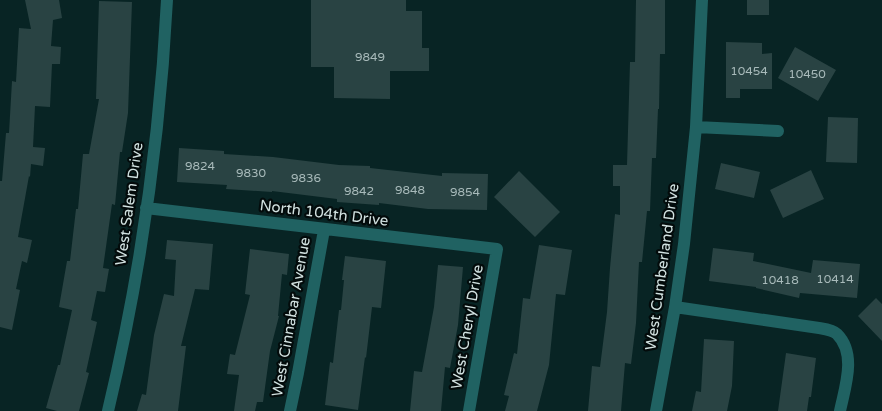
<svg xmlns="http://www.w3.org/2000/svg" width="882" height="411" font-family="'Varela Round',sans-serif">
<rect width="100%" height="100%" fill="#082424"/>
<path fill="#294343" d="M 25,0 L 59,0 L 62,18 L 53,20 L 51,46 L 61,47 L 60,64 L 52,64 L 50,107 L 35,106 L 33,147 L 45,148 L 43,166 L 31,164 L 30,177 L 29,176 L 18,237 L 32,240 L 27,263 L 22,261 L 16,289 L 20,290 L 12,330 L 0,327 L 0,181 L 2,181 L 6,133 L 9,133 L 12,81 L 16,82 L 19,28 L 31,29 Z
M 311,0 L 406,0 L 406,11 L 422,11 L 422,48 L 429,48 L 429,71 L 390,71 L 390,99 L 334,98 L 334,67 L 311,67 Z
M 636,0 L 665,0 L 665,54 L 660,54 L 659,109 L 658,109 L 656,158 L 652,158 L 650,211 L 647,211 L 642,262 L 639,262 L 636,323 L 631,364 L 625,363 L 621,411 L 588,411 L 592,366 L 600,367 L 607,312 L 610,268 L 615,214 L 620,215 L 620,186 L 613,186 L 613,165 L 627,165 L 630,62 L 635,62 Z
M 747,0 L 769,0 L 769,15 L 747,15 Z
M 99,1 L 132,2 L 128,113 L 122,152 L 120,152 L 115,205 L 112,204 L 103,268 L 109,269 L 105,292 L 97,291 L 91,320 L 97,322 L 86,372 L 89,373 L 79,411 L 57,411 L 46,408 L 58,365 L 60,365 L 72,310 L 59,307 L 67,261 L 70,261 L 76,209 L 78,209 L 83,154 L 89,154 L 99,99 L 96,99 Z
M 726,42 L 762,43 L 762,54 L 772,53 L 772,89 L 740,89 L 740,98 L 726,98 Z
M 795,47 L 836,70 L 818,101 L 778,78 Z
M 828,117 L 858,118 L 857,163 L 826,162 Z
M 179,148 L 224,151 L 224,154 L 273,157 L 339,165 L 370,166 L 370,168 L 442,176 L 442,173 L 488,174 L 487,210 L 428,209 L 379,203 L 379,205 L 337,202 L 337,199 L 272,191 L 272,192 L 226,189 L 227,185 L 177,182 Z
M 721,163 L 760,172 L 754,198 L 715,189 Z
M 811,170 L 824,199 L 783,218 L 770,190 Z
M 519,171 L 560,212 L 535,237 L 494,197 Z
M 167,240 L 213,244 L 209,290 L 195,289 L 181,346 L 186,346 L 178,411 L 137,411 L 142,394 L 146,395 L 154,335 L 164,294 L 174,296 L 176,260 L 165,259 Z
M 539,245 L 572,250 L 565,295 L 556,294 L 549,365 L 537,411 L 505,411 L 509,396 L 504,395 L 514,353 L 517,354 L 523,298 L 530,299 Z
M 713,248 L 754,253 L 753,261 L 811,273 L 813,260 L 860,264 L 857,298 L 800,293 L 799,298 L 756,288 L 756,287 L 709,281 Z
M 250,249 L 289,254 L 287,275 L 282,274 L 278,316 L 279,316 L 270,351 L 263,402 L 257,402 L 255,411 L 234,411 L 239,375 L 227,374 L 230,354 L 235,355 L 250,295 L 245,294 Z
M 345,256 L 386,261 L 381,308 L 372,307 L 366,358 L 365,357 L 358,410 L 325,405 L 330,362 L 333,363 L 339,310 L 341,310 L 344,280 L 342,280 Z
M 438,265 L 463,267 L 458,325 L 450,368 L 445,367 L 441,411 L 410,411 L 414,371 L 422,372 L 434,307 Z
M 876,298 L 882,304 L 882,341 L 858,316 Z
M 704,339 L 734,341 L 732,386 L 727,411 L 692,411 L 696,391 L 701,392 Z
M 786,353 L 816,358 L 811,397 L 809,397 L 807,411 L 778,411 Z"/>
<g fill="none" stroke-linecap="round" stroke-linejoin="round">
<path stroke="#206262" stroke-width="12" d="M 696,127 L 778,131
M 146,208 L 497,249 L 469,411
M 675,307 L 819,328 C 825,329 833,330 837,334 C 857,354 845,387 840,411
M 108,411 C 140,277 160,138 167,0
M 290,411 L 298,373 L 324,230
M 656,411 L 675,307 L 684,244 L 696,127 L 702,0"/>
</g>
<g text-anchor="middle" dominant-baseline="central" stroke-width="4.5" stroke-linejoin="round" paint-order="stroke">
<g font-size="12" fill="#a8baba">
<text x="370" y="57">9849</text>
<text x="749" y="71">10454</text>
<text x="807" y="74">10450</text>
<text x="200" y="166">9824</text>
<text x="251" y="173">9830</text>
<text x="306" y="178">9836</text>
<text x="410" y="190">9848</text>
<text x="359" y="191">9842</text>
<text x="465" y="192">9854</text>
<text x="835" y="279">10414</text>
<text x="780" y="280">10418</text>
</g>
<g font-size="15" fill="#d2e2e1" stroke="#030b0b">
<text transform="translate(129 204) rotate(-82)">West Salem Drive</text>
<text transform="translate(324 213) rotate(7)">North 104th Drive</text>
<text transform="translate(662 267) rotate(-82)">West Cumberland Drive</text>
<text transform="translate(291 317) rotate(-80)">West Cinnabar Avenue</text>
<text transform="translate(467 327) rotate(-80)">West Cheryl Drive</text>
</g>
</g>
</svg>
